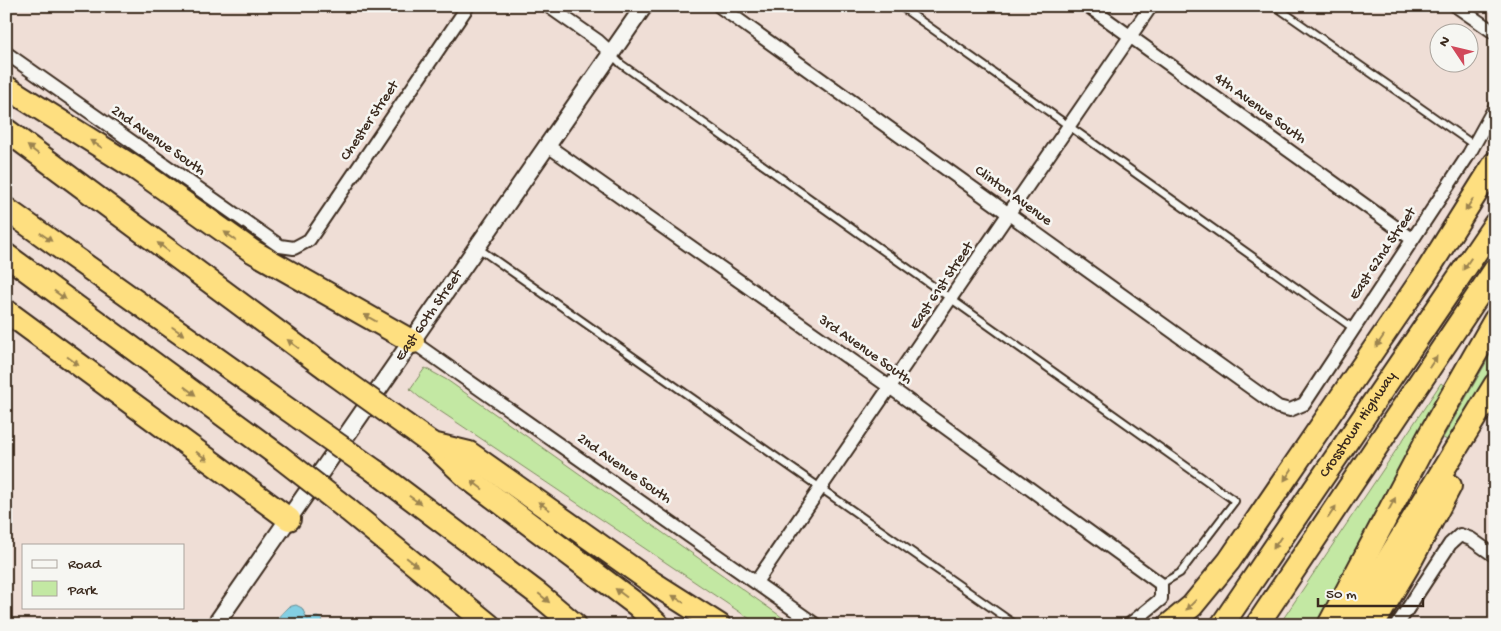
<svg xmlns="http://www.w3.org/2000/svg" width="1501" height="631" font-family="'Gochi Hand',sans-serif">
<rect width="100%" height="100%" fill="#efded6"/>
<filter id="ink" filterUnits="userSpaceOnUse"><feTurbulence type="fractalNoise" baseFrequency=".02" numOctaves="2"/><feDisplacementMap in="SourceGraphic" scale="10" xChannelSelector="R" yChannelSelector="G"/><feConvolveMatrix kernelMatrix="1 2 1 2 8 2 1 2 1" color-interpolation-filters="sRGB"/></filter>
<g filter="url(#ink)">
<path fill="#c3e8a3" stroke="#7f8960" d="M 1495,347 L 1495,371 L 1451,442 L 1443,438 Z
M 425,368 L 447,380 L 793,625 L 759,625 L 419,397 L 410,389 Z
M 1441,383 L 1447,388 L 1331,603 L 1315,625 L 1279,625 Z"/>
<path fill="#83cfe3" stroke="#668d94" d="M 296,605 L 302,608 L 307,619 L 317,617 L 322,619 L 324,625 L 271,625 L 288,607 Z"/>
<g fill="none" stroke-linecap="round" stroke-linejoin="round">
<g stroke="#3b2a1e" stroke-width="10">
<path id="service" d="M 900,6 L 1353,328
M 1275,6 L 1474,145
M 612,55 L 621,64 L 1235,501 L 1180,573 L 1161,584
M 478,248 L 1016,625"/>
</g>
<g stroke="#3b2a1e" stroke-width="16">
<path id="minor" d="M 548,6 L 598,41 L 612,54
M 719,6 L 1278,407 L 1290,410 L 1304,404 L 1469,154 L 1495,107
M 1088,6 L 1412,239
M 1456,6 L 1495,33
M 6,53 L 280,246 L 294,248 L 309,240 L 468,6
M 548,146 L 891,388 L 1161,584 L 1161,599 L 1129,625
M 413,342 L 816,625
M 756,582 L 1151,6
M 1397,625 L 1450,544 L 1460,535 L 1471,539 L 1495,556"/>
</g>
<g stroke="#3b2a1e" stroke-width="20">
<g id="tertiary">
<path id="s1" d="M 215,625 L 644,6"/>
</g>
</g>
<g stroke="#3b2a1e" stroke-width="26">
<g id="motorway">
<path d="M 6,87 L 138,170 L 252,251 L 413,342"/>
<path d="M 6,130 L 333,373"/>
<path d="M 6,209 L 300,418"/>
<path d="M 6,255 L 279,456"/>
<path d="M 6,311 L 289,519"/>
<path d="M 407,426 L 432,444 L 468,478 L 637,605 L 658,625"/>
<path d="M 432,444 L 469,453 L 653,583 L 719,625"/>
<path d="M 375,471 L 537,593 L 575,625"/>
<path d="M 347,509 L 489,625"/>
<path d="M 1169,625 L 1192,606 L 1229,561 L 1426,273 L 1495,163"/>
<path id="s2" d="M 1222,625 L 1495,224"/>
<path d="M 1257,625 L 1495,270"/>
<path d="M 1329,625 L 1430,434 L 1495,320"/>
<path d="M 1348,625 L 1495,385"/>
<path d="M 1373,625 L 1408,566 L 1450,486"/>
</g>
</g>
<use href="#service" stroke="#f6f6f2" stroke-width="6"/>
<use href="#minor" stroke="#f6f6f2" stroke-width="12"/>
<use href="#tertiary" stroke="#f6f6f2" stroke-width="16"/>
<use href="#motorway" stroke="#fedf80" stroke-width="22"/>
<g stroke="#3b2a1e" stroke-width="26" stroke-linecap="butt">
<path id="motorway-bridge" d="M 333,373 L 407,426
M 300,418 L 375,471
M 279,456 L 347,509"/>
</g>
<use href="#motorway-bridge" stroke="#fedf80" stroke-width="22"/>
</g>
<defs><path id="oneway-solid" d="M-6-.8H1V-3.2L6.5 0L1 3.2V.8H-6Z" transform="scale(1.25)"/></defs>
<g fill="#9c844f">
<use href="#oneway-solid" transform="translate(96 144) rotate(-148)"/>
<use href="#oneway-solid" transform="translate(33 150) rotate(-143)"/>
<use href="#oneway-solid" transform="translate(1469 205) rotate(122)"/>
<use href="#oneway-solid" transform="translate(230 236) rotate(-145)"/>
<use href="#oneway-solid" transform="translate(46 237) rotate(35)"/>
<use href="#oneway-solid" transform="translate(163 247) rotate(-143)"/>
<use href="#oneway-solid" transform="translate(1467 264) rotate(124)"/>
<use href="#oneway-solid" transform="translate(60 295) rotate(36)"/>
<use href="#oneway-solid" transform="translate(370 318) rotate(-151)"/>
<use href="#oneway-solid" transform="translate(178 331) rotate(35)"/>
<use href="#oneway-solid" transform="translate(1380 341) rotate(124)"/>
<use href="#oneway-solid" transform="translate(293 344) rotate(-143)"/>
<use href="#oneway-solid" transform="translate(73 361) rotate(37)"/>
<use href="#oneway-solid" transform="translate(1433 362) rotate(-56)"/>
<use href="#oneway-solid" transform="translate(190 391) rotate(36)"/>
<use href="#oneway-solid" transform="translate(202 456) rotate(36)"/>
<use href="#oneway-solid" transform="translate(1288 475) rotate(124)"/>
<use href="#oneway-solid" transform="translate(477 485) rotate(-143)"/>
<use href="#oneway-solid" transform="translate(415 500) rotate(35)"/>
<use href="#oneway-solid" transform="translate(1392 504) rotate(-62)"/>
<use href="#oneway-solid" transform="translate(544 506) rotate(-145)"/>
<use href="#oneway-solid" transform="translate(1332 512) rotate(-56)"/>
<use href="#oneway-solid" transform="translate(1277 543) rotate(124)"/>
<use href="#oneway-solid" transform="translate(412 562) rotate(39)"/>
<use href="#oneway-solid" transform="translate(621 593) rotate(-143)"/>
<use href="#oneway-solid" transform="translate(544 598) rotate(40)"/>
<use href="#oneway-solid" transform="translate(678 599) rotate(-148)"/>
<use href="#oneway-solid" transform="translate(1191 605) rotate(135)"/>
</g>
</g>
<g text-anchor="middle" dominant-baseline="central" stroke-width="5" stroke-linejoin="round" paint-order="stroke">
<g font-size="15" fill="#3b2a1e" stroke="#f6f6f2">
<text transform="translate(1260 109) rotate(36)">4th Avenue South</text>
<text transform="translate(370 121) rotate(-56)">Chester Street</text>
<text transform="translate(158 141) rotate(35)">2nd Avenue South</text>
<text transform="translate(1013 196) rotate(36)">Clinton Avenue</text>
<text transform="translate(1383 254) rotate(-56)">East 62nd Street</text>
<text transform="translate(942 286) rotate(-56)">East 61st Street</text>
<text stroke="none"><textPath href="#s1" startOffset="376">East 60th Street</textPath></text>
<text transform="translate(865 350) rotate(35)">3rd Avenue South</text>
<text stroke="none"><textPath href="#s2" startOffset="242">Crosstown Highway</textPath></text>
<text transform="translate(624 469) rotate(35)">2nd Avenue South</text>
</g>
</g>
<rect width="1501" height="631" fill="none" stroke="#f6f6f2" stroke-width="25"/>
<rect x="12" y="12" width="1476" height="606" fill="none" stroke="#3b2a1e" stroke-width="2" filter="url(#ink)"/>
<rect x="22" y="544" width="162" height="65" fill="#f6f6f2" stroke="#aba49d"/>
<rect x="32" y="560" width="25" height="8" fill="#f6f6f2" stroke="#aba49d"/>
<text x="68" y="568" font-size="15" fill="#3b2a1e">Road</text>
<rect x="32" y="581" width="25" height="15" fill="#c3e8a3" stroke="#aba49d"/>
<text x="68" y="594" font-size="15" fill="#3b2a1e">Park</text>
<g transform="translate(1454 48) rotate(305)"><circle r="24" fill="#f6f6f2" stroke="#aba49d"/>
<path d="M0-4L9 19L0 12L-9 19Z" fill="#d1495b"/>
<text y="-8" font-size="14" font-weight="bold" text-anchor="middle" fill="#3b2a1e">N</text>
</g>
<path d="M1318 598v8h105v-8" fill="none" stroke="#3b2a1e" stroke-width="2.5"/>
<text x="1326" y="598" font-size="15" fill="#3b2a1e" stroke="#f6f6f2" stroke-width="4" paint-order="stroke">50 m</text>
</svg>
